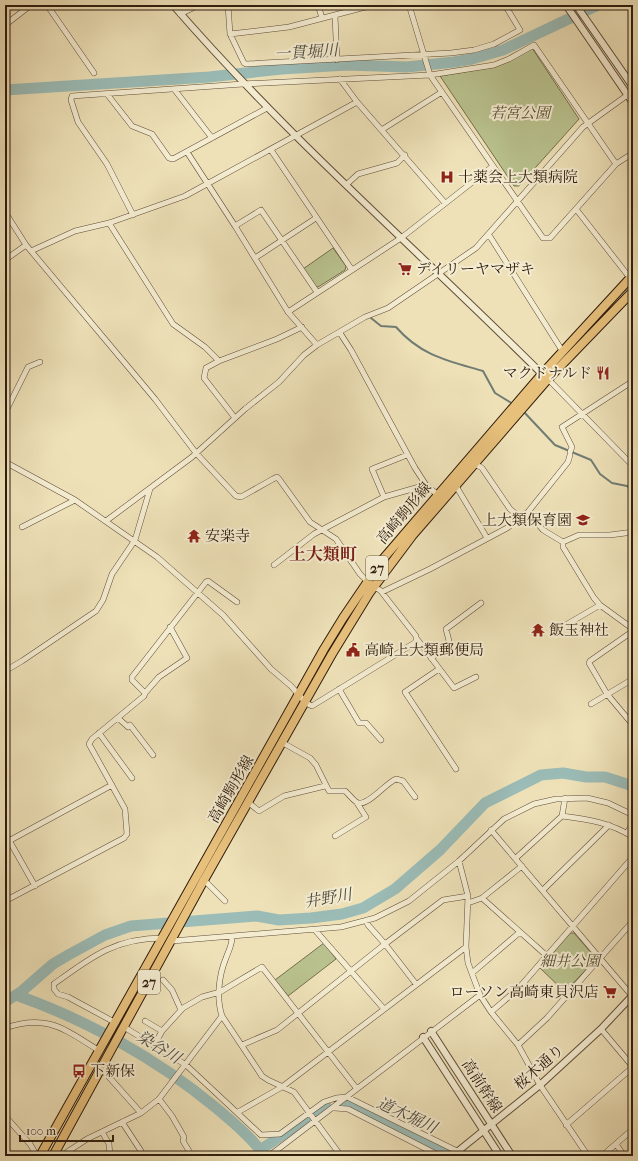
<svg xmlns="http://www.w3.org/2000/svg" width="638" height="1161" font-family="'IM FELL French Canon','Noto Serif JP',serif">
<rect width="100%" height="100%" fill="#eee1b8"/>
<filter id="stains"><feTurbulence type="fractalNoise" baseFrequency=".005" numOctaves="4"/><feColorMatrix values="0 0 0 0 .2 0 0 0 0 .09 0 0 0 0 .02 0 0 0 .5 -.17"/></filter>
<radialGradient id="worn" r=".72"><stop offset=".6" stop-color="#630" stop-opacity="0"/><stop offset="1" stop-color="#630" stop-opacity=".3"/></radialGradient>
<path fill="#b9c28e" stroke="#746f4e" d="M 532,48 L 579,119 L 519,186 L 514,186 L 440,76 L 494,67 Z
M 333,248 L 346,266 L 345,270 L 318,287 L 315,286 L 303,269 Z
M 570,933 L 574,933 L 594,956 L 594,961 L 565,992 L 540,968 Z
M 324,943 L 336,959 L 288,996 L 275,980 Z"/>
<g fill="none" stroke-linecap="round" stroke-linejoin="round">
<path stroke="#707c73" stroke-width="2" d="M 371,318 L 381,326 L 396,327 C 421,356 449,361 483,371 L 495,393 L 513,404
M 523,411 L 555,445 L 591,460 L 600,474 L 612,483 L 627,486 L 633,491"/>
<path stroke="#9bbcb7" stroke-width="11" d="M 5,90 L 209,77 L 282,69 L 347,65 L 407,67 L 454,62 L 472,59 L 503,50 L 598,5
M 16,995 C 87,1020 157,1059 215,1107 C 233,1122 251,1137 265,1156
M 5,1002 L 22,991 L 53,964 L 70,954 L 105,935 L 131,926 L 257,916 L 279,920 L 311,918 L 342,914 L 363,908 L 395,889 L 440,850 L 485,803 L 541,775 L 563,773 L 586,777 L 605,777 L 633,786
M 345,1104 L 455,1156
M 260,1150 L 326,1106"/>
<g stroke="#5f4d38" stroke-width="6">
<path id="minor" d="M 47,5 L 94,73
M 228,5 L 230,34 L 244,63 L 246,64 L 451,53 L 474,50 L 494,44 L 520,30 L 505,5
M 318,5 L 322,18
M 409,5 L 430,75 L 543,238 L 550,238 L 616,164 L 633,153
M 180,14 L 199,5
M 335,16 L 337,60
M 5,25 L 31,5
M 230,34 L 289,27 L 373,5
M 340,79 L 357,102 L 445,203
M 174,89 L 212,138
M 107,94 L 132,126 L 152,134 L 169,158 L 173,159 L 267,108
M 383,129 L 442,92
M 271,150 L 352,270
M 187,152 L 235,226 L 288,312 L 317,345
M 346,185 L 358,174 L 397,163 L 405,155
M 576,209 L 630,278
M 5,212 L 26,245 L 155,399 L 196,453 L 236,496 L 241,497 L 273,479 L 277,477 L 279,479 L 310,522 L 336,539 L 360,574 L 373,587 L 380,590 L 416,636 L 416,642 L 312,706 L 306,703 L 291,686 L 271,669 L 223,615 L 157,557 L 75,500 L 5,462
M 133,215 L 107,164 L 78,122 L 71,100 L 72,96 L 243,84 L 430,75 L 494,65 L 509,59 L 534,45 L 616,164
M 109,223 L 173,324 L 205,347 L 219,361
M 235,226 L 261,210 L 317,292
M 489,235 L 563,352
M 31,251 L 75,231 L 109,223 L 185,196 L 357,102
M 255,258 L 316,218
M 5,260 L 26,245
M 288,312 L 401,238 L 493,166
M 340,333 L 351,350 L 415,468 L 426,485 L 438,495
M 548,379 L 633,466
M 5,413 L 28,367 L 40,362
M 235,418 L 204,378 L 206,368 L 219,361 L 277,339 L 302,327
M 570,452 L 572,447 L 562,427 L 633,381
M 475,464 L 482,468 L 510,509 L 521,518
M 456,486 L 487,538
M 384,497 L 426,485
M 528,512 L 543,530 L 563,542
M 106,521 L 192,457 L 245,409 L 279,382 L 304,355 L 317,345 L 365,317 L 388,308 L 476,248 L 583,127 L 633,91
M 22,527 L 75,500
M 563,542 L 563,547 L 594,598 L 600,605 L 633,629
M 563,542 L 579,535 L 610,535 L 633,532
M 274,565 L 314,534 L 384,497 L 372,469 L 407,455
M 382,592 L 430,569 L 507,528 L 528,512 L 568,462 L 570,455
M 633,631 L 590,661 L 589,663 L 607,694 L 633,725
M 552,633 L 600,605
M 417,639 L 454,688 L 476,677
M 431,658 L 450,645 L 446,629 L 481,603
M 439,669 L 405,692 L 456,769
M 5,671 L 22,661 L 96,611 L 103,600 L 112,574 L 135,540 L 150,489
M 339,689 L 359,723 L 366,723 L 381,740
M 145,693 L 159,677 L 187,658 L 170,627
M 591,704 L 633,679
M 118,718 L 128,727 L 130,725 L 153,755
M 99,733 L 132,778
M 283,743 L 310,758 L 316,765 L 329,791 L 345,791 C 349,794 355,803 359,803 C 369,805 386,783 396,779 L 403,781 L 415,797
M 249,803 L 259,811 L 284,796 L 325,786
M 562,816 L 565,798
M 491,830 L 632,996
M 5,833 L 35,886
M 627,833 L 633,823
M 335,836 L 366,817 L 357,803
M 5,843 L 112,785
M 516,858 L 562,816 C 588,819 611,823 633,837
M 459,861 L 468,896 L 466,947 L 468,963 L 480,995 L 491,1012 L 518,1045 L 540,1085 L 588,1156
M 203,879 L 225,901
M 543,890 L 609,825
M 482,898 L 547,956
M 5,901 L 124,838 L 127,834 L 125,809 L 89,744 L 92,739 L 144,696 L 145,693 L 132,680 L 132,677 L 206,582 L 208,581 L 237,602
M 468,903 L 482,898 L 522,866
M 315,930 L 384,1009
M 232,937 C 232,945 229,950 226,958 C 219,975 216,998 222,1016 L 262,1076 L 268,1080 L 294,1092 L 341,1156
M 172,941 L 341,927 L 375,918 L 409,901 L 459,861 L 504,819 L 534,804 L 556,799 L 587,798 L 608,803 L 633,815
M 472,973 L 520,932
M 163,980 L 172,990 L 181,1010
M 416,984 L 385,944 L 443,900 L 468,896
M 491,1012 L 518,989 L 633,857
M 145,1021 L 162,1031
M 116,1023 L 68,997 L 58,994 L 54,989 L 54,984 C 91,957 115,938 163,938
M 124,1027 L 186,1065 L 261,1135 L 280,1134 L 324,1102 L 336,1098 L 347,1097 L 457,1151
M 5,1028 C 48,1013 65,1030 100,1051
M 601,1029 L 633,1067
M 242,1045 L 277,1030 L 385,944 L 368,925 L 366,920
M 518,1045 L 547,1018 L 633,921
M 154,1046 L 162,1031 L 183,1008 L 202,997 L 220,992 L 262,967 L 357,1089
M 101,1068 L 141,1113
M 159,1099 L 172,1116 L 184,1137 L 183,1141 L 192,1156
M 335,1108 L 348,1109 L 440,1156
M 238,1112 L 282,1087 L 466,947
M 5,1116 L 30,1144 L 37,1156
M 122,1122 L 141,1151 L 141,1156
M 566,1125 L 633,1067
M 102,1132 L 109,1144 L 110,1156
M 616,1144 L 624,1156
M 61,1156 L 87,1139 L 141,1113 L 159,1099 L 222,1016
M 269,1156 L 480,995
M 602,1156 L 633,1129"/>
</g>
<g stroke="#5f4d38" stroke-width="8">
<path id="tertiary" d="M 173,5 C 288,138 421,253 545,377
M 566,5 L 633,103
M 576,5 L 633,87
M 431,1031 L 512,1156
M 423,1037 L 500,1156
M 452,1156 L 540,1085 L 601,1029 L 633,995"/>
</g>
<g stroke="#2f1c0e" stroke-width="10">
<path id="primary" d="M 40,1156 L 324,649 L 343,618 L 383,559 L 542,374 L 633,275
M 53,1156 L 204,880 L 332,654 L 370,592 L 412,536 L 548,379 L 633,291"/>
</g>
<use href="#minor" stroke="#f4ecd1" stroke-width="5"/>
<use href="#tertiary" stroke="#f4ecd1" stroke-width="6"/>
<use href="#primary" stroke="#e7c07c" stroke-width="8"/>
</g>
<defs>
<g id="hospital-bare" transform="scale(1.08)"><path d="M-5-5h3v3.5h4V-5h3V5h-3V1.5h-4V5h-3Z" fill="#8f2418" stroke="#f4ecd1" stroke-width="2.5" paint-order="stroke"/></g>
<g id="supermarket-bare" transform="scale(1.08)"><path d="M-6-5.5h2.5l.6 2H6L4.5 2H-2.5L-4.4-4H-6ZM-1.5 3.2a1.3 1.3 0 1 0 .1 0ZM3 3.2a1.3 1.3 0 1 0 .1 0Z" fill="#8f2418" stroke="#f4ecd1" stroke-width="2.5" paint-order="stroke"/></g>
<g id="restaurant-bare" transform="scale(1.08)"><path d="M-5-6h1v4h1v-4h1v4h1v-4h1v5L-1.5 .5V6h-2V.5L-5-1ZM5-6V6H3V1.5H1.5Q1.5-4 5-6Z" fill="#8f2418" stroke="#f4ecd1" stroke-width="2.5" paint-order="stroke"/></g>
<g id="school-bare" transform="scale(1.08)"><path d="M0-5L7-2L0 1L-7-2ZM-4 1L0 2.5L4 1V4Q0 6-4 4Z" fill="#8f2418" stroke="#f4ecd1" stroke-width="2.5" paint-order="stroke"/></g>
<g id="temple-bare" transform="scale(1.08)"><path d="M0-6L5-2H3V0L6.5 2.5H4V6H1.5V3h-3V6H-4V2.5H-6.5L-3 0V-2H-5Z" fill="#8f2418" stroke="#f4ecd1" stroke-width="2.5" paint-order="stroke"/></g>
<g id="civic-bare" transform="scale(1.08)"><path d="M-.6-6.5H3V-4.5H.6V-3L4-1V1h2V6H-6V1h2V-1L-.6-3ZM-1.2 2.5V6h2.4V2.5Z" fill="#8f2418" stroke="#f4ecd1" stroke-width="2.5" paint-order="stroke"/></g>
<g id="bus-bare" transform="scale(1.08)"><path d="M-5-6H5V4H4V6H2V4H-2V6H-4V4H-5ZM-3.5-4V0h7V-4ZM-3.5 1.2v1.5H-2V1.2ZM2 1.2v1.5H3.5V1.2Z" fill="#8f2418" stroke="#f4ecd1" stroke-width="2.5" paint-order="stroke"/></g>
</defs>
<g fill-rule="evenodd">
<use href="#hospital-bare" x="447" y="177"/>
<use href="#supermarket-bare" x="405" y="269"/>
<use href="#restaurant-bare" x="603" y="373"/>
<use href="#school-bare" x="583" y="520"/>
<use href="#temple-bare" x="194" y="536"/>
<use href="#temple-bare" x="538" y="630"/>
<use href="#civic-bare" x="353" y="650"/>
<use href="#supermarket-bare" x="610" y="992"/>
<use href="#bus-bare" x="79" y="1071"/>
</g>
<g text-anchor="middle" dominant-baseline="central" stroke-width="4" stroke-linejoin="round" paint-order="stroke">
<g fill="#f4ecd1" stroke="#6a5a48" stroke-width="1">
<rect x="366" y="556" width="22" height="24" rx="3"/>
<rect x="138" y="970" width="22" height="24" rx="3"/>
</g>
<g font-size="14" font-weight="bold" fill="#2f1c0e">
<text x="377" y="568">27</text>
<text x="149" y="982">27</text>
</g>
<g font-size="15" font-style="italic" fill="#584e34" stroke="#f4ecd1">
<text x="520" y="113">若宮公園</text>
<text x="570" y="961">細井公園</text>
</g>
<g font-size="15" fill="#2f1c0e" stroke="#f4ecd1" text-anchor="start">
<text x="458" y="177">十薬会上大類病院</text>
<text x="416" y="269">デイリーヤマザキ</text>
<text x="592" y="373" text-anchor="end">マクドナルド</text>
<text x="572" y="520" text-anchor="end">上大類保育園</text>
<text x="205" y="536">安楽寺</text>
<text x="549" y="630">飯玉神社</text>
<text x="364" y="650">高崎上大類郵便局</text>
<text x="599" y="992" text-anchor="end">ローソン高崎東貝沢店</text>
<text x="90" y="1071">下新保</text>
</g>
<g font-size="15" fill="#2f1c0e" stroke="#f4ecd1">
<text transform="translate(404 513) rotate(-50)">高崎駒形線</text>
<text transform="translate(231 789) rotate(-60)">高崎駒形線</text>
<text transform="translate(539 1067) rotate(-41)">桜木通り</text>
<text transform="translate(482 1086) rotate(57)">高前幹線</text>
</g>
<g font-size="16" font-style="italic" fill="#4f4c41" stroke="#f4ecd1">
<text transform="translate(306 52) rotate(-4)">一貫堀川</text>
<text transform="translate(328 898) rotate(-10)">井野川</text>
<text transform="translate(159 1047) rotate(31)">染谷川</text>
<text transform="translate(407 1115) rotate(25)">道木堀川</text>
</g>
<g font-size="17" font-weight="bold" fill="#7a1f14" stroke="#f4ecd1">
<text x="323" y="554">上大類町</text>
</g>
</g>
<rect width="638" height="1161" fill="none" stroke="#eee1b8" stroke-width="20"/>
<rect x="6" y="6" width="626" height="1149" fill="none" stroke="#2f1c0e" stroke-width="2"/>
<rect x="10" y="10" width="618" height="1141" fill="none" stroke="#2f1c0e"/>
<path d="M20 1135v6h93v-6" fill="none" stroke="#2f1c0e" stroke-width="2"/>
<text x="26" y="1135" font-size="12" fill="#2f1c0e" stroke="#f4ecd1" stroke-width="3" paint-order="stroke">100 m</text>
<rect width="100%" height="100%" filter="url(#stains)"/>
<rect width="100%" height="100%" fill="url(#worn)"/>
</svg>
